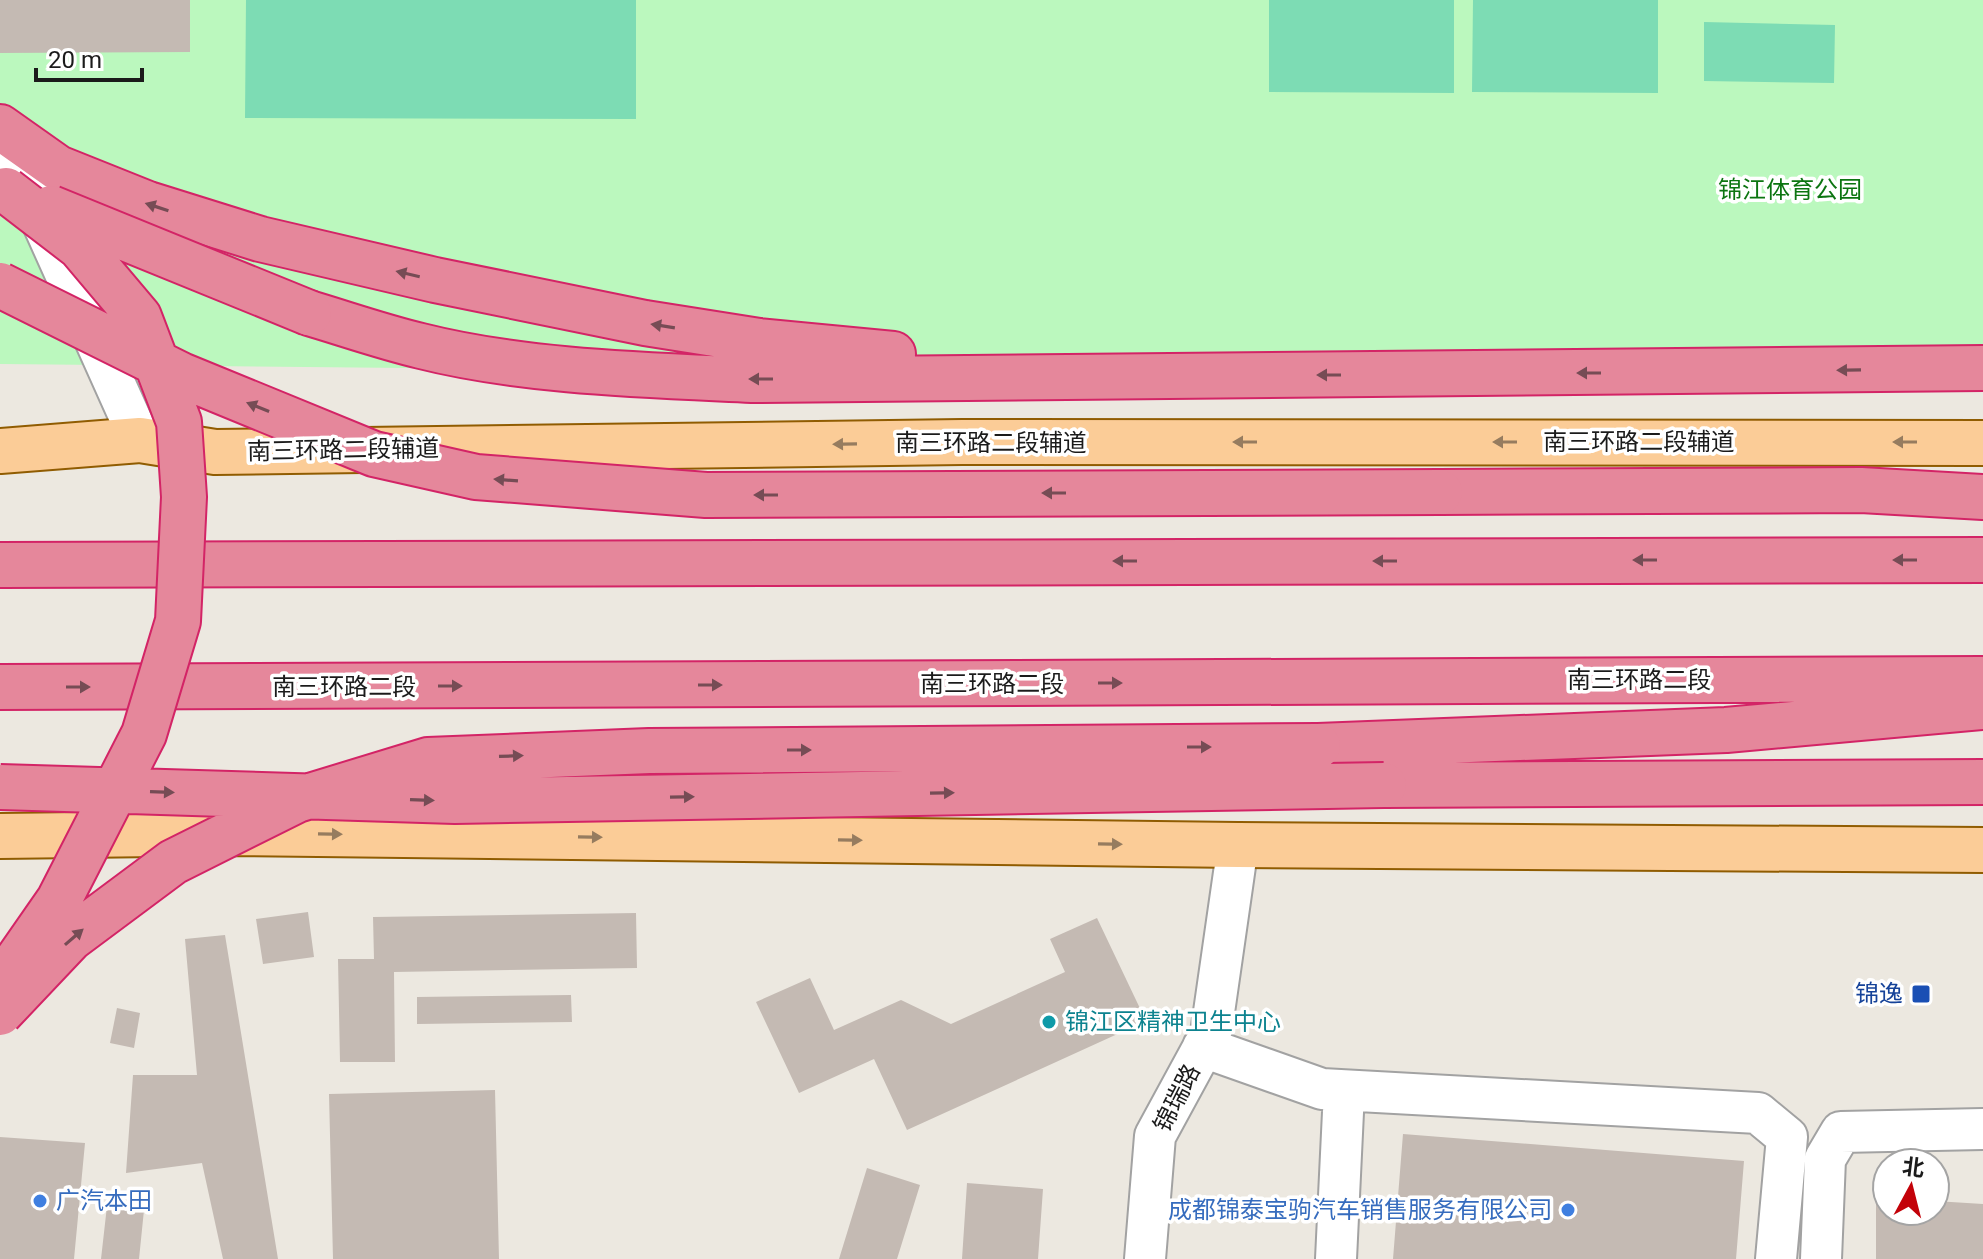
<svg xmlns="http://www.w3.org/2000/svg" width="1983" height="1259" font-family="Roboto,'Noto Sans SC',sans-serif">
<rect width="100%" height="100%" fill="#ece8e0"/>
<path fill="#bbf8be" d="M 0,0 L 1983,0 L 1983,383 L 0,364 Z"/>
<path fill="#7ddcb4" d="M 246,0 L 636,0 L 636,119 L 245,118 Z
M 1269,0 L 1454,0 L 1454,93 L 1269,92 Z
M 1473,0 L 1658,0 L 1658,93 L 1472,92 Z
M 1704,22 L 1835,25 L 1834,83 L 1704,81 Z"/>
<path fill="#c4bab3" d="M 0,0 L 190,0 L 190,52 L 0,53 Z
M 308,912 L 314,957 L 263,964 L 256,919 Z
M 636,913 L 637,968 L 394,972 L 395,1062 L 340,1062 L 338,959 L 374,959 L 373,917 Z
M 1097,918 L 1146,1021 L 907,1130 L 874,1059 L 799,1093 L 756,1002 L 810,978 L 834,1030 L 901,1000 L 951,1024 L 1065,972 L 1050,939 Z
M 225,935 L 278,1259 L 223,1259 L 202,1163 L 126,1173 L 133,1075 L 197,1075 L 185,939 Z
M 571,995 L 572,1022 L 417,1024 L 417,997 Z
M 117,1008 L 140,1013 L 134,1048 L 110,1043 Z
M 495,1090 L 499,1259 L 333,1259 L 329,1094 Z
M 1403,1134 L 1744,1161 L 1736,1259 L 1393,1259 Z
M 0,1137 L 85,1143 L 74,1259 L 0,1259 Z
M 867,1168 L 920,1185 L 897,1259 L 839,1259 Z
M 967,1183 L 1043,1189 L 1038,1259 L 962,1259 Z
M 1876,1198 L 1887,1199 L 1887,1211 L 1935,1211 L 1935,1201 L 1983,1204 L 1983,1259 L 1876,1259 Z
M 107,1206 L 144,1210 L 139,1259 L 101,1259 Z"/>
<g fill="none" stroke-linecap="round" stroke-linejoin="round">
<g stroke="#a2a2a2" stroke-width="44">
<path id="minor" d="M 0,128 L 140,440
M 1203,1047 L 1322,1089 L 1758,1113 L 1787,1137 L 1776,1259
M 1145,1259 L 1155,1136 L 1211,1033 L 1238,845
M 1336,1259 L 1344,1091
M 1821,1259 L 1825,1159 L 1841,1132 L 1983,1129"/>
</g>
<g stroke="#905c01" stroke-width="48">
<path id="major" d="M 0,451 L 140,440 L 215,452 L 962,442 L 1983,443
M 0,836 L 237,833 L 1238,845 L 1983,850"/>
</g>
<g stroke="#d32466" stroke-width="48">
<path id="highway" d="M 0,127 L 58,168 L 148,204 L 260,239 L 435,280 L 645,323 L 759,341 L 893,354
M 309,313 C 346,324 383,337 421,346 C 524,372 645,375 752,380 L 1983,368
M 1440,492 L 1861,490 L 1983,497
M 0,565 L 1983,560
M 0,687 L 1983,679
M 1318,746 L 1726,730 L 1983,707
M 1384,785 L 1983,782"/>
</g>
<use href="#minor" stroke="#fff" stroke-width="40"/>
<use href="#major" stroke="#fbcc97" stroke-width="44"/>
<use href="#highway" stroke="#e5879b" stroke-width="44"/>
<g stroke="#d32466" stroke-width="48" stroke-linecap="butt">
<path id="highway-bridge" d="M 6,190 L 80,247 L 139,317 L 179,422 L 184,497 L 178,621 L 144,734 L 59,900 L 11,969
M 51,208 L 309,313
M 0,285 L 181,375 L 374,454 L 476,477 L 706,495 L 1440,492
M 0,787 L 455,801 L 1384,785
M 0,1013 L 71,938 L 173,862 L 297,800 L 428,760 L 649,751 L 1318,746"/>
</g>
<use href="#highway-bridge" stroke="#e5879b" stroke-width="44"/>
</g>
<defs><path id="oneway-solid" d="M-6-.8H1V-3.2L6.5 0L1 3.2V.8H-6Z" transform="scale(2)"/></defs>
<g fill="#764c55">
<use href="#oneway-solid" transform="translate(157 207) rotate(-162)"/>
<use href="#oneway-solid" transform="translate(408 274) rotate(-167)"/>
<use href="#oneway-solid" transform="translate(663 326) rotate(-171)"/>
<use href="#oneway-solid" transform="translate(1849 370) rotate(179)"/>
<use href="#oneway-solid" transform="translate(1589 373) rotate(180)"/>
<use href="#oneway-solid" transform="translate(1329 375) rotate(180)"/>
<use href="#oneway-solid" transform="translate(761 379) rotate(180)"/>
<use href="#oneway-solid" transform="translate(258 407) rotate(-158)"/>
<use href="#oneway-solid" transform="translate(506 480) rotate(-176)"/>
<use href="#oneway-solid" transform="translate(1054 493) rotate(180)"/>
<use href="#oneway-solid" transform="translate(766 495) rotate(180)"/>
<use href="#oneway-solid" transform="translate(1645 560) rotate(180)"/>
<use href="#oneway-solid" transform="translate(1905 560) rotate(180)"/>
<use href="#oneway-solid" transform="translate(1125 561) rotate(180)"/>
<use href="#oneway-solid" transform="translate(1385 561) rotate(180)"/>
<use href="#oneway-solid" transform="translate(1110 683)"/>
<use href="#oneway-solid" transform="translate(710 685)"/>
<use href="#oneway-solid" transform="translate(450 686)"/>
<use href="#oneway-solid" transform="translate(78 687)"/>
<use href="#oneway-solid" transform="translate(1199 747)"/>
<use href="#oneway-solid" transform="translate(799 750)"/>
<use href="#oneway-solid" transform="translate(511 756) rotate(-2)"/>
<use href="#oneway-solid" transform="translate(162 792) rotate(2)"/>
<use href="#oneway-solid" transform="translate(942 793) rotate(-1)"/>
<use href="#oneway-solid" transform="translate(682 797) rotate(-1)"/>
<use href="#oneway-solid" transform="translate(422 800) rotate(2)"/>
<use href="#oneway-solid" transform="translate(74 937) rotate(-41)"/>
</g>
<g fill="#967c5f">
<use href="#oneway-solid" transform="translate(1245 442) rotate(180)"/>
<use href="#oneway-solid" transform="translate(1505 442) rotate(180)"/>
<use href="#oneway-solid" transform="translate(1905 442) rotate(-180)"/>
<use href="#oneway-solid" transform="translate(845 444) rotate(179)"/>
<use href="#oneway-solid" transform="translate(330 834) rotate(1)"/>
<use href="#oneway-solid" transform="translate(590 837) rotate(1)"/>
<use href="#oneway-solid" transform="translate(850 840) rotate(1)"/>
<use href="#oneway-solid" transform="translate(1110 844) rotate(1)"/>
</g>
<rect fill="#1a4fb4" stroke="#fff" stroke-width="3" x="1911" y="984" width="20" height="20" rx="4"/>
<circle fill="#0f9aa8" stroke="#fff" stroke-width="3" cx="1049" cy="1022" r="8"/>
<g fill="#3f7fe0" stroke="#fff" stroke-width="3">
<circle cx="40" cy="1201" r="8"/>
<circle cx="1568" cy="1210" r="8"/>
</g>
<g text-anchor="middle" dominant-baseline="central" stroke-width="7" stroke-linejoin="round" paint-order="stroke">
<g font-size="24" fill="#0c7511" stroke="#fff">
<text x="1790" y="190">锦江体育公园</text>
</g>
<g font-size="24" fill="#1b1b1b" stroke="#fff">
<text x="1639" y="442">南三环路二段辅道</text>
<text x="991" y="443">南三环路二段辅道</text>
<text transform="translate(343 450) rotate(-1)">南三环路二段辅道</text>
<text x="1639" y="680">南三环路二段</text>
<text x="992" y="684">南三环路二段</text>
<text x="344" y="687">南三环路二段</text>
<text transform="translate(1177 1098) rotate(-63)">锦瑞路</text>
</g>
<g font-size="24" fill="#164399" stroke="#fff" text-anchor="end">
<text x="1903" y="994">锦逸</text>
</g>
<g font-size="24" fill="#0d838f" stroke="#fff" text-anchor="start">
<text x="1065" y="1022">锦江区精神卫生中心</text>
</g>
<g font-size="24" fill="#366cbe" stroke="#fff" text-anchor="start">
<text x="56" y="1201">广汽本田</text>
<text x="1552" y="1210" text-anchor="end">成都锦泰宝驹汽车销售服务有限公司</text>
</g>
</g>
<g transform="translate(1911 1187) rotate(7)"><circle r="38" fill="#ffffff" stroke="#a4a4a4" stroke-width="2"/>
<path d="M0-6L14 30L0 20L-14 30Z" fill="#c30209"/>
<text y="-12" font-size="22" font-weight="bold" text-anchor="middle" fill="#1b1b1b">北</text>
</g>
<path d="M36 68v12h106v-12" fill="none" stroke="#1b1b1b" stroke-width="4"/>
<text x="48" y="68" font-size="24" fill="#1b1b1b" stroke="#ffffff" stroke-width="6" paint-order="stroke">20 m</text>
</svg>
